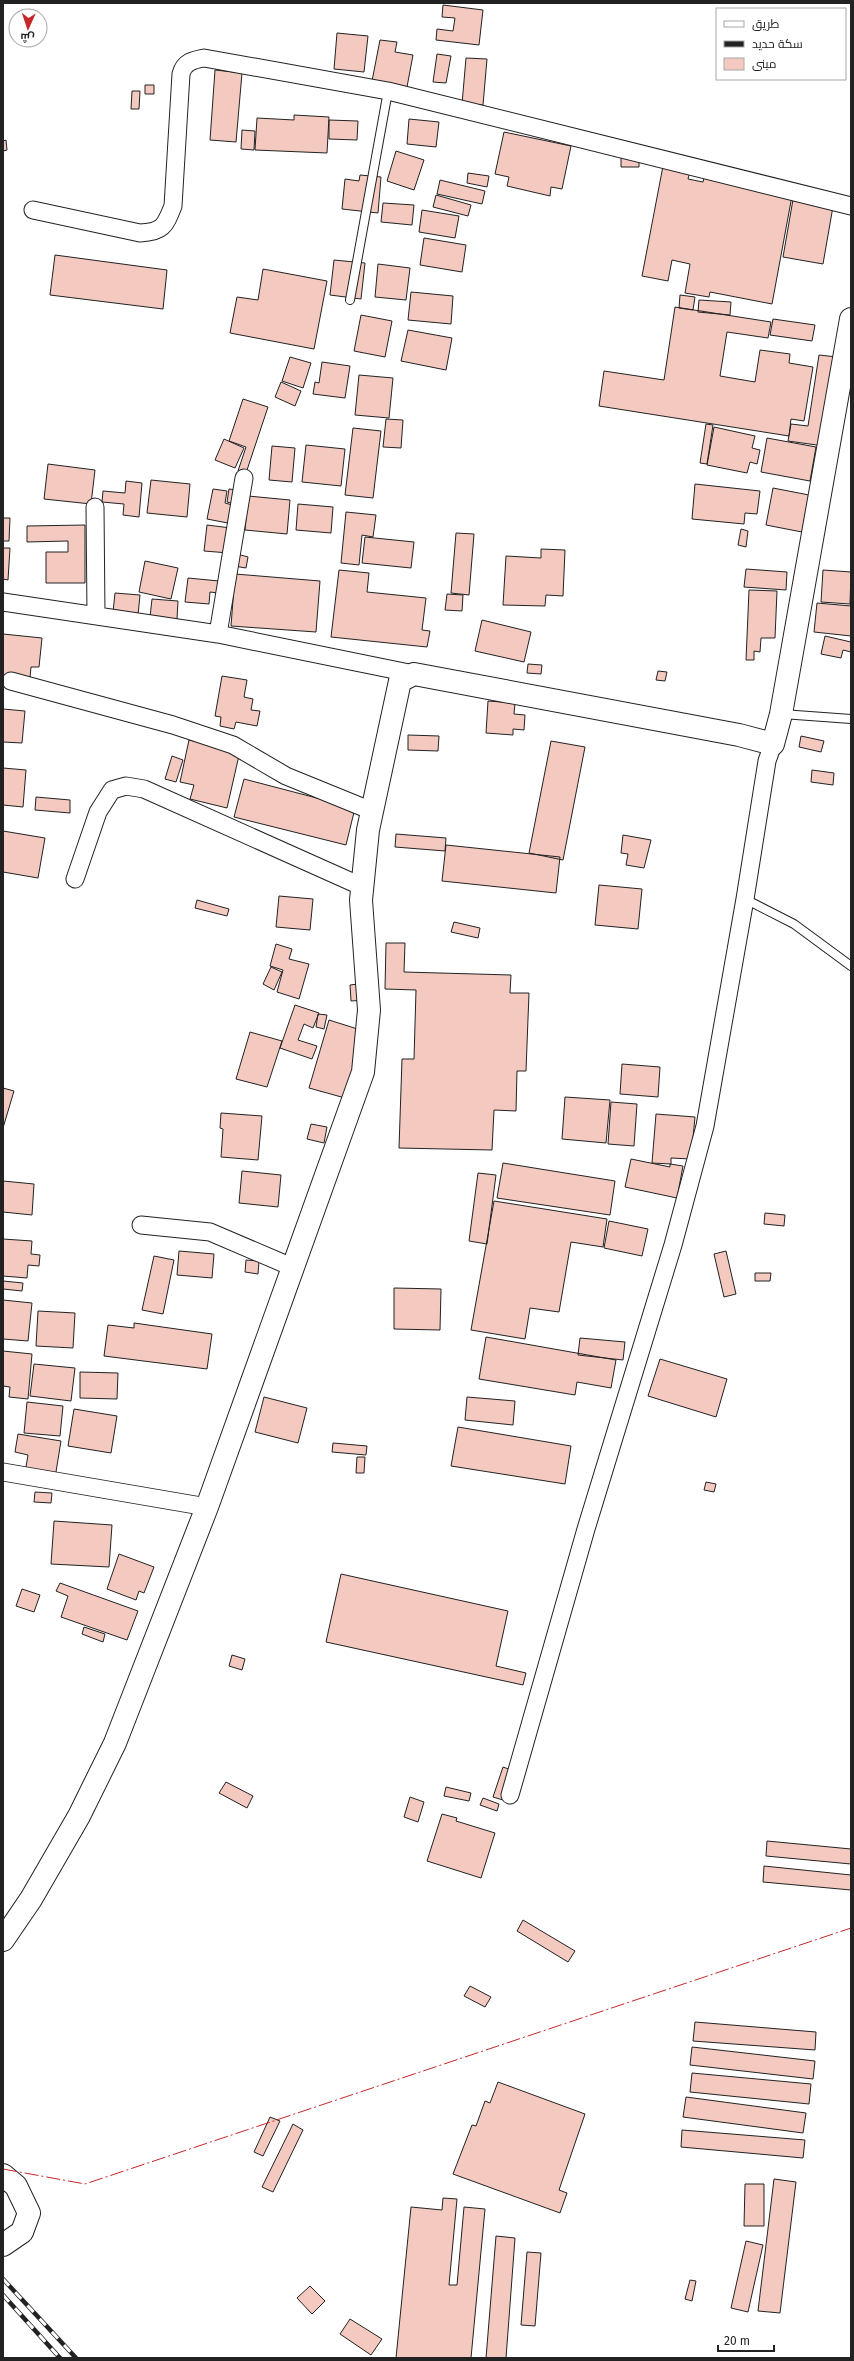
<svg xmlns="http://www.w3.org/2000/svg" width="854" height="2361" font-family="'Fira Sans',Cairo,sans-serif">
<rect width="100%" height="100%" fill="#fff"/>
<path fill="#f3c9c0" stroke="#222" d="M 443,5 L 483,10 L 479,45 L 436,40 L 437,29 L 453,31 L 455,18 L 442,17 Z
M 337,33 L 368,36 L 364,72 L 334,69 Z
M 380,40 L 397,42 L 395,52 L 413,55 L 407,87 L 372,81 Z
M 437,54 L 451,56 L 446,83 L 433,82 Z
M 466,58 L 487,59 L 483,105 L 462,104 Z
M 215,70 L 242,73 L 236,142 L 210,140 Z
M 145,85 L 154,85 L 154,94 L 145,94 Z
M 132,91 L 140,91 L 139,109 L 131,109 Z
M 294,115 L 329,117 L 327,153 L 255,150 L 257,118 L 294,120 Z
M 409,119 L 439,122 L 436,147 L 407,144 Z
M 329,120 L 358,121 L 357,140 L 329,139 Z
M 242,130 L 255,131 L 254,150 L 241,149 Z
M 504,132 L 571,146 L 562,189 L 551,187 L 550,196 L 507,186 L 509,177 L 495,174 Z
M 6,140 L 7,150 L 3,151 L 3,141 Z
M 396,151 L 424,160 L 414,190 L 387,181 Z
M 621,153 L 639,153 L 639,167 L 621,167 Z
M 663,166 L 690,171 L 688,179 L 703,182 L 706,169 L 794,185 L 772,304 L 710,292 L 709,297 L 685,293 L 690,264 L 672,260 L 668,281 L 642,276 Z
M 468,173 L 489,176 L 487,187 L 467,183 Z
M 360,175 L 381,177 L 378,213 L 342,209 L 345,179 L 359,181 Z
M 440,180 L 485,191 L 482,204 L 437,194 Z
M 795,188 L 835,195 L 823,264 L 783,257 Z
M 436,195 L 471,205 L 468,216 L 433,207 Z
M 383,203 L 414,205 L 412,225 L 381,222 Z
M 422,210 L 459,216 L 455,238 L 419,232 Z
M 424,238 L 466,245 L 462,272 L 420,265 Z
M 55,255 L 167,270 L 163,309 L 50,295 Z
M 334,260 L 365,263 L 361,299 L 330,295 Z
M 378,264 L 410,268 L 406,300 L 375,297 Z
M 263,269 L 327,281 L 314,349 L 230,333 L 237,297 L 258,300 Z
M 411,292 L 453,296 L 451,324 L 408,320 Z
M 680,295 L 695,297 L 693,310 L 679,308 Z
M 699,300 L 731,302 L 730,315 L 698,312 Z
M 675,307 L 771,322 L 768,338 L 727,332 L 720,376 L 755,382 L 760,350 L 790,354 L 789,363 L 813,367 L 804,421 L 791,419 L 789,436 L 599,406 L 604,371 L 664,380 Z
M 361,315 L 392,321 L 385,357 L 354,351 Z
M 773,319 L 815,325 L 812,341 L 770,335 Z
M 408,330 L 452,338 L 446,370 L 401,361 Z
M 819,355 L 837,357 L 824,446 L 788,441 L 791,424 L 808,426 Z
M 290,357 L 311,363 L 303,388 L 282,381 Z
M 322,362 L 350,366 L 345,398 L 313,394 L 315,382 L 319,383 Z
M 359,375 L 393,378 L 389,418 L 355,415 Z
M 281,382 L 301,391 L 295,406 L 275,397 Z
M 243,399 L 268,407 L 246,473 L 238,471 L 246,447 L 229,441 Z
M 386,419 L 403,420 L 401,448 L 383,447 Z
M 706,424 L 713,425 L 707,464 L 700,463 Z
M 714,427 L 755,436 L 752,448 L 760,450 L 757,464 L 750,462 L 747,473 L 707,465 Z
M 353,428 L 381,431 L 373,498 L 345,495 Z
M 767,438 L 816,447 L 810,481 L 761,472 Z
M 224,439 L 244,448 L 235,468 L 215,460 Z
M 306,445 L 345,449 L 341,486 L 302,482 Z
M 272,446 L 295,448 L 292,482 L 269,480 Z
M 48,464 L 95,470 L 91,504 L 44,499 Z
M 151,480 L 190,484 L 187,517 L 147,513 Z
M 126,481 L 142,483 L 139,517 L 123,515 L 124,504 L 102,502 L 103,491 L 125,493 Z
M 695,484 L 760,491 L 757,514 L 745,513 L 744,524 L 692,519 Z
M 773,488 L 809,495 L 802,532 L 766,525 Z
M 213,489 L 227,491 L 225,503 L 236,506 L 233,524 L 207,519 Z
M 229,489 L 237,490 L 235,504 L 227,502 Z
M 248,496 L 290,500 L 287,534 L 245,530 Z
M 298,504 L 333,507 L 331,533 L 296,530 Z
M 346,512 L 376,515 L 373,537 L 362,535 L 359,565 L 341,563 Z
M 3,518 L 10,518 L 9,541 L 3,541 Z
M 85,525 L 85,583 L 46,583 L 46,552 L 68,552 L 68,541 L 27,542 L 27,526 Z
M 207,525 L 231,528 L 229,553 L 204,551 Z
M 741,529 L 748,531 L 746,547 L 738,545 Z
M 456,533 L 474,534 L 469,595 L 451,593 Z
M 365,537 L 414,542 L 411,568 L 362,563 Z
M 3,548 L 10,548 L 8,580 L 3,579 Z
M 541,549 L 565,550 L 563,596 L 546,595 L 545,606 L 503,605 L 506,556 L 541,558 Z
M 237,554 L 248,557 L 246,568 L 234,566 Z
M 145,561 L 178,568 L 171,599 L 139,592 Z
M 746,569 L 787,572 L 786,590 L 744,587 Z
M 339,570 L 369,573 L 367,592 L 426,598 L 422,630 L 430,631 L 427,647 L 331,637 Z
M 823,570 L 851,572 L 850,604 L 821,602 Z
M 235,574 L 320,581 L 316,632 L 231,626 Z
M 188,578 L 219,581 L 218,593 L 210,592 L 209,604 L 185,602 Z
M 749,590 L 777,591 L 775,638 L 761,638 L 760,652 L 754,651 L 754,660 L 746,660 Z
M 115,593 L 140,595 L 138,615 L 113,612 Z
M 447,594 L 463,595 L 462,611 L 445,610 Z
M 152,599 L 178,601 L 177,619 L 150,617 Z
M 817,603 L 851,606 L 851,636 L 814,632 Z
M 482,620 L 531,632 L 524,662 L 475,651 Z
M 3,634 L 42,638 L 39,667 L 31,667 L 30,678 L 3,683 Z
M 825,636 L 851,642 L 851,652 L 843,650 L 841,658 L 821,654 Z
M 528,664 L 542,665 L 541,674 L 527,673 Z
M 658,671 L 667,672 L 665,681 L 656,680 Z
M 222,676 L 247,680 L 244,697 L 253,699 L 251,710 L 260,711 L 257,726 L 236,722 L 234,729 L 220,726 L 221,717 L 215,716 Z
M 488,701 L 515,703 L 514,714 L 525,715 L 524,730 L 513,729 L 513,735 L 486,733 Z
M 3,709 L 25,711 L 22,743 L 3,742 Z
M 408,735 L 439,736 L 438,751 L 408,750 Z
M 801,736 L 824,741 L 821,752 L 799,747 Z
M 189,740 L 240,751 L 227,808 L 190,799 L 194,785 L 180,782 Z
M 551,741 L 585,747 L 563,860 L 529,853 Z
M 172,756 L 183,760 L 176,782 L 165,779 Z
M 3,768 L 26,770 L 23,807 L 3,805 Z
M 812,770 L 834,773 L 833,785 L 811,782 Z
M 244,779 L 355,808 L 346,845 L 234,817 Z
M 36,797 L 70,800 L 70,813 L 35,810 Z
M 3,831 L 45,838 L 38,878 L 3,872 Z
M 396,834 L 446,838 L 445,851 L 395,847 Z
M 623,835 L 651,840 L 644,868 L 626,865 L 628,854 L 621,853 Z
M 446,845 L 560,857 L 556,893 L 442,881 Z
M 599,885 L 642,889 L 638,929 L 595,925 Z
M 279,896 L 313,899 L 310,930 L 276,927 Z
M 197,900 L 229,909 L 227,916 L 195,908 Z
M 454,922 L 480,928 L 478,938 L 451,932 Z
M 386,943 L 405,943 L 404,972 L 511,975 L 510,993 L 529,993 L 526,1071 L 517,1071 L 516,1111 L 494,1110 L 492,1150 L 399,1148 L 402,1059 L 414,1059 L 416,990 L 385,989 Z
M 276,944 L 292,949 L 289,959 L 309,964 L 299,999 L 277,992 L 283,970 L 270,966 Z
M 271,967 L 282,972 L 274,990 L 263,984 Z
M 366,983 L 367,1000 L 351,1001 L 350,985 Z
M 295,1005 L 319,1013 L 313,1028 L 304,1024 L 298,1040 L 317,1046 L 312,1059 L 280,1048 Z
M 318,1014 L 327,1015 L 324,1029 L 316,1027 Z
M 329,1020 L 364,1031 L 345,1098 L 309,1088 Z
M 250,1032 L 282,1041 L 267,1087 L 236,1079 Z
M 622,1064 L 660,1067 L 658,1097 L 620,1094 Z
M 3,1088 L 14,1091 L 3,1128 Z
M 565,1097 L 610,1100 L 606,1143 L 562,1139 Z
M 611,1102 L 637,1104 L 634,1146 L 608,1144 Z
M 221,1113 L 262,1116 L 258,1160 L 221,1157 L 223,1129 L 220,1128 Z
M 656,1114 L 695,1117 L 691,1159 L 671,1158 L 671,1164 L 652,1163 Z
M 311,1124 L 327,1127 L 324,1143 L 307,1139 Z
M 631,1159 L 670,1167 L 670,1164 L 683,1166 L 677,1198 L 625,1187 Z
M 503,1163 L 615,1181 L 610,1215 L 497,1198 Z
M 242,1171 L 281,1175 L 278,1207 L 239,1203 Z
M 478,1173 L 496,1175 L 487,1244 L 469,1241 Z
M 3,1181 L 34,1184 L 32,1215 L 3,1212 Z
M 494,1201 L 607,1219 L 603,1247 L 571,1242 L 559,1312 L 530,1308 L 525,1339 L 471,1330 Z
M 765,1213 L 785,1215 L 784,1226 L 764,1224 Z
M 609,1221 L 648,1229 L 642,1256 L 604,1248 Z
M 3,1239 L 32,1241 L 31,1254 L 40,1255 L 39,1266 L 28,1265 L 27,1278 L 3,1276 Z
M 179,1251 L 214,1254 L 212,1278 L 177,1275 Z
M 726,1251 L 736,1294 L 724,1297 L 714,1254 Z
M 154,1256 L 174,1260 L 163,1314 L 142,1310 Z
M 246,1260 L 259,1261 L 258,1274 L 245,1272 Z
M 755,1273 L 771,1273 L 770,1281 L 755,1281 Z
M 3,1281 L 23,1283 L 22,1291 L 3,1289 Z
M 394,1288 L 441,1289 L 440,1330 L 394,1329 Z
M 3,1300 L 32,1303 L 28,1341 L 3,1339 Z
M 38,1311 L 75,1313 L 73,1348 L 36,1346 Z
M 134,1323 L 212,1334 L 207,1369 L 104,1356 L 108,1325 L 134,1328 Z
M 486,1337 L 616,1360 L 611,1388 L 577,1382 L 575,1395 L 479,1379 Z
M 580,1338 L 625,1342 L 623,1360 L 578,1355 Z
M 3,1351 L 32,1354 L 28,1399 L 9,1397 L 10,1387 L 3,1386 Z
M 660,1359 L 727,1379 L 716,1417 L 648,1396 Z
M 34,1364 L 75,1368 L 71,1401 L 30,1396 Z
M 80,1372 L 118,1373 L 117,1399 L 80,1398 Z
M 264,1397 L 307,1408 L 298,1443 L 255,1432 Z
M 467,1397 L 515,1401 L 513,1425 L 465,1420 Z
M 27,1402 L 63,1406 L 60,1436 L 24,1433 Z
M 74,1409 L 117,1416 L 111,1453 L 68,1446 Z
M 458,1427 L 571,1446 L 565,1484 L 451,1466 Z
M 18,1434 L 61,1441 L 55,1478 L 25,1473 L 28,1455 L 15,1452 Z
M 333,1443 L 367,1446 L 366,1455 L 332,1452 Z
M 357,1457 L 365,1457 L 364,1473 L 356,1473 Z
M 706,1482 L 716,1484 L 714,1492 L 704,1490 Z
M 35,1492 L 52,1493 L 51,1503 L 34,1502 Z
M 54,1521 L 112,1525 L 109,1567 L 51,1564 Z
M 119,1554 L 154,1567 L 144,1593 L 139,1591 L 136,1600 L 107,1589 Z
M 341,1574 L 508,1611 L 496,1666 L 526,1673 L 523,1685 L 326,1642 Z
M 60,1583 L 138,1611 L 127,1640 L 61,1617 L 68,1596 L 56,1591 Z
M 22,1589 L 40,1595 L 34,1612 L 16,1606 Z
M 84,1627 L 105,1634 L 103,1642 L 82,1634 Z
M 232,1655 L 245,1659 L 242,1670 L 229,1666 Z
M 503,1767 L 514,1771 L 503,1800 L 493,1797 Z
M 226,1782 L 253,1796 L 247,1808 L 219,1793 Z
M 446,1787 L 471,1793 L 469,1801 L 444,1796 Z
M 410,1797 L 424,1802 L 418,1822 L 404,1817 Z
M 483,1798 L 499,1804 L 497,1811 L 480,1805 Z
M 442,1814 L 457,1818 L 456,1821 L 495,1833 L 481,1878 L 427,1861 Z
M 767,1841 L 851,1849 L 851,1864 L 766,1856 Z
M 764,1866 L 851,1875 L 851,1890 L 763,1882 Z
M 523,1920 L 575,1951 L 568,1962 L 517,1931 Z
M 470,1986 L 491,1997 L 485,2007 L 464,1996 Z
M 695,2022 L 816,2032 L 815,2050 L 693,2041 Z
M 692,2047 L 815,2061 L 813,2079 L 690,2065 Z
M 692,2073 L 811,2084 L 809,2104 L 690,2092 Z
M 498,2082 L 585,2114 L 559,2190 L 567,2193 L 560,2213 L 453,2174 L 472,2125 L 476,2126 L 485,2101 L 490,2103 Z
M 686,2097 L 806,2113 L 803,2133 L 683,2117 Z
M 270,2117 L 280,2121 L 263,2156 L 254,2152 Z
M 293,2124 L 303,2130 L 273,2192 L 262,2187 Z
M 682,2130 L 805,2140 L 803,2158 L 681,2147 Z
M 774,2179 L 796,2182 L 780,2313 L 758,2311 Z
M 745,2184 L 764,2184 L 764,2226 L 744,2226 Z
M 443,2198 L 457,2199 L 449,2285 L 457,2285 L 464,2207 L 485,2209 L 471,2358 L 396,2358 L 411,2207 L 442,2210 Z
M 496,2236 L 515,2238 L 506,2358 L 486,2358 Z
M 746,2241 L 763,2245 L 748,2312 L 731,2308 Z
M 527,2252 L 541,2253 L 535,2326 L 521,2325 Z
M 690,2280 L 696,2281 L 692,2301 L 685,2299 Z
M 310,2286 L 325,2301 L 312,2314 L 297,2298 Z
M 350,2319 L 382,2339 L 371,2355 L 340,2334 Z"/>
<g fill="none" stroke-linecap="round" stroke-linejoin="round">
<g stroke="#222" stroke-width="10">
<path id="lane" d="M 350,300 L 388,91
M 782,714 L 851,719
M 745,899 L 794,924 L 851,966"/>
</g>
<g stroke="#222" stroke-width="19">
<path id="street" d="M 33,210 L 140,233 C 163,232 165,226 173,206 L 181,74 C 184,62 193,60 204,58 L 388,91 L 851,206
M 95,507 L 96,615
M 3,602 L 218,634 L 414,674
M 218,634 L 244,478
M 11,681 L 173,725 L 233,745 L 286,776 L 372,811
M 75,879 L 98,812 L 112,790 L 126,786 L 144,789 L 363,887
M 141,1225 L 210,1232 L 292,1267
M 3,1472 L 207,1507
M 510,1795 L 586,1529 L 673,1245 L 705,1126 L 745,899 L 767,761 L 773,744"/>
</g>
<g stroke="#222" stroke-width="24">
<path id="secondary" d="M 3,1940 L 31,1899 L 79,1816 L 115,1743 L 207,1507 L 363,1072 L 369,1010 L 361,900 L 368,830 L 400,681 L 414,674 L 739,735 L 773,744 L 781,714 L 851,319
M 3,2175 L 16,2186 L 29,2213 L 22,2232 L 3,2245"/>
</g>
<use href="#lane" stroke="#fff" stroke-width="8"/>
<use href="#street" stroke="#fff" stroke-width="17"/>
<use href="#secondary" stroke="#fff" stroke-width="22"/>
<g stroke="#222" stroke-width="4.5">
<path id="rail" d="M 3,2279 L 76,2358
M 3,2295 L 60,2358"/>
</g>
<use href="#rail" stroke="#fff" stroke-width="3" stroke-dasharray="9" stroke-linecap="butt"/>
<path stroke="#c62828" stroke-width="1" stroke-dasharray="14 3 2 3" stroke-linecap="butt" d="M 3,2169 L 85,2184 L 851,1928"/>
</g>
<rect width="854" height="2361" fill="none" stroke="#222222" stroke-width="8"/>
<rect x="716" y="8" width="130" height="72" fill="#ffffff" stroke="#a7a7a7"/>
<rect x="724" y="21" width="20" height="6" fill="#ffffff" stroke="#a7a7a7"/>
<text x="752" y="28" font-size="12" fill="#222222">طريق</text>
<rect x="724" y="41" width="20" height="6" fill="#222222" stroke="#a7a7a7"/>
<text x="752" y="48" font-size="12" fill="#222222">سكة حديد</text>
<rect x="724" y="58" width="20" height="12" fill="#f3c9c0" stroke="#a7a7a7"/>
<text x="752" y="68" font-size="12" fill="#222222">مبنى</text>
<g transform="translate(28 28) rotate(183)"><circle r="19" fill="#ffffff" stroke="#a7a7a7"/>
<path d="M0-3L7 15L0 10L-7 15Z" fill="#c62828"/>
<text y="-6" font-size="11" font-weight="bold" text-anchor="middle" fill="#222222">ش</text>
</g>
<path d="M718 2345v6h56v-6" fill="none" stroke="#222222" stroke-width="2"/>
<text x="724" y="2345" font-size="12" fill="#222222" stroke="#ffffff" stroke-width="3" paint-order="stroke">20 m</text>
</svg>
